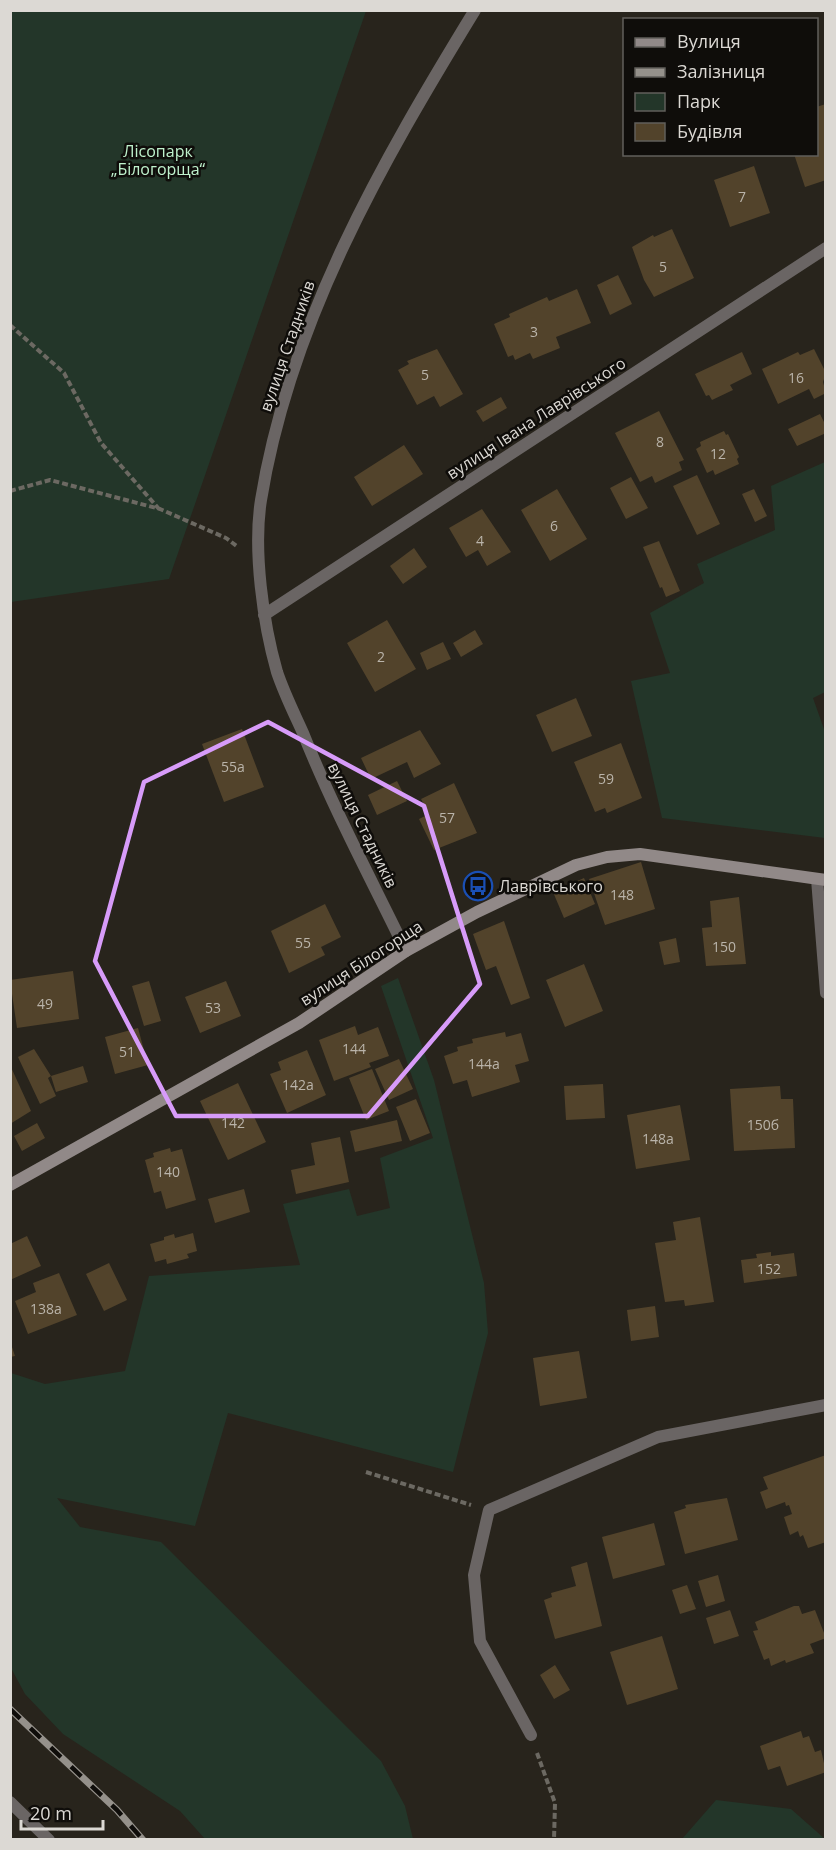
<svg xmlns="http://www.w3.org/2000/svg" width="836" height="1850" font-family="'Open Sans',sans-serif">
<rect width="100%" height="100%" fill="#28241c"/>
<path fill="#233629" d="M 10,11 L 366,11 L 169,579 L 11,602 Z
M 825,462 L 825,692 L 813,698 L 825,732 L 825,838 L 662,818 L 631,681 L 670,673 L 650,613 L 704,583 L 697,564 L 775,530 L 771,486 Z
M 398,978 L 434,1080 L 484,1283 L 488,1333 L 453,1472 L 228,1413 L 195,1526 L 57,1498 L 80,1527 L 161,1542 L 381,1761 L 405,1806 L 413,1839 L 205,1839 L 180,1811 L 63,1734 L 25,1694 L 11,1668 L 11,1373 L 45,1384 L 125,1371 L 149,1276 L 300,1265 L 283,1204 L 349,1189 L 357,1216 L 390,1208 L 380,1158 L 433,1138 L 381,986 Z
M 716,1800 L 791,1809 L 825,1839 L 682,1839 Z"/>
<path fill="#52432b" d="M 826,104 L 826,180 L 805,187 L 794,154 L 816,154 L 816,107 Z
M 754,166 L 770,213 L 730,227 L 714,180 Z
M 672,229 L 694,278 L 654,297 L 644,280 L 632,247 L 653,235 L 654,237 Z
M 618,275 L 632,304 L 610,315 L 597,285 Z
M 577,289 L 591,323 L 556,337 L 560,348 L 533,359 L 530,353 L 515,360 L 513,355 L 508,357 L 494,324 L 510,317 L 509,314 L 547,297 L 549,301 Z
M 437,349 L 463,394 L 440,407 L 434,396 L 417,405 L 398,370 L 409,364 L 407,361 Z
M 814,349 L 826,373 L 823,382 L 826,393 L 814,399 L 809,389 L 778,404 L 762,369 L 798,352 L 800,355 Z
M 742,352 L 752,374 L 730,385 L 733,390 L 712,400 L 709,395 L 706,396 L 695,374 Z
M 501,397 L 507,408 L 483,422 L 476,411 Z
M 659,411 L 684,460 L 679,462 L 682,470 L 655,483 L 652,476 L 640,482 L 615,433 Z
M 820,414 L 826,426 L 826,433 L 797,446 L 788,429 Z
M 724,431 L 726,435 L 728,434 L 739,457 L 737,459 L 739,464 L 715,475 L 713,470 L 707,473 L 696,449 L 701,446 L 700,442 Z
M 404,445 L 423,474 L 372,506 L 354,477 Z
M 697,475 L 720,524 L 697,535 L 673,486 Z
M 631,477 L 648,508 L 626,519 L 610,488 Z
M 557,489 L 587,539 L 550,561 L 521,510 Z
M 754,489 L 767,516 L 755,522 L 742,494 Z
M 482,509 L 511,552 L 487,566 L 478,550 L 466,557 L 449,528 Z
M 659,541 L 680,591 L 666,597 L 662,587 L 660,588 L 643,547 Z
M 414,548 L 427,567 L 403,584 L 390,566 Z
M 387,620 L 416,669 L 375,692 L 347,643 Z
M 475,630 L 483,644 L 461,657 L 453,643 Z
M 443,642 L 451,659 L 427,670 L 420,653 Z
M 576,698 L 592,736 L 552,752 L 536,715 Z
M 242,729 L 264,787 L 224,802 L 202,744 Z
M 420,730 L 441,764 L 414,778 L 407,762 L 371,779 L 361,758 Z
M 621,743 L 642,798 L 607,813 L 605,808 L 595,812 L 574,762 Z
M 397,781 L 407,801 L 377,815 L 368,795 Z
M 454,783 L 477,833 L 434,850 L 419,819 L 429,814 L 421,799 Z
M 641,862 L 655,909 L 605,925 L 589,879 Z
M 584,878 L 595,904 L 564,918 L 553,892 Z
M 739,897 L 746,964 L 706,966 L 702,928 L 712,927 L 710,901 Z
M 325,904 L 341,937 L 321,947 L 325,955 L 289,973 L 271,931 Z
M 504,921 L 530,998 L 511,1005 L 496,966 L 486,970 L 473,934 Z
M 676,938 L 680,962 L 664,965 L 659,942 Z
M 584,964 L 603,1011 L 565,1027 L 546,980 Z
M 73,971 L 79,1019 L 17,1028 L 10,980 Z
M 149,981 L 161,1021 L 144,1026 L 132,986 Z
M 226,981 L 241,1016 L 200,1033 L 185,997 Z
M 355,1026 L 358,1035 L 378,1027 L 389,1056 L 369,1063 L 371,1067 L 334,1081 L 319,1040 Z
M 138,1028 L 148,1065 L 115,1074 L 105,1037 Z
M 505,1032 L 506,1037 L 521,1033 L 529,1061 L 515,1065 L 520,1082 L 472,1097 L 467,1080 L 453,1084 L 444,1056 L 458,1051 L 457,1047 L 473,1043 L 472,1039 Z
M 34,1049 L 51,1076 L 48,1078 L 56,1096 L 40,1104 L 18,1057 Z
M 307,1050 L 326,1095 L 287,1113 L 270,1074 L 281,1070 L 278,1062 Z
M 399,1059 L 413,1089 L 389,1100 L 375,1069 Z
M 10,1065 L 31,1111 L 10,1124 Z
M 83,1066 L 88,1082 L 56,1092 L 51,1076 Z
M 372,1069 L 389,1111 L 366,1120 L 349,1078 Z
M 238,1083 L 266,1142 L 228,1160 L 200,1101 Z
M 603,1084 L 605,1118 L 566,1120 L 564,1086 Z
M 780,1086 L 781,1099 L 793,1099 L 795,1148 L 734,1151 L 730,1089 Z
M 416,1099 L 430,1133 L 410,1141 L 396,1107 Z
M 680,1105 L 690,1160 L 636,1169 L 627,1115 Z
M 397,1120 L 402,1141 L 355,1152 L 350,1131 Z
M 37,1123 L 45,1138 L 22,1151 L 14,1136 Z
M 340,1137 L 349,1182 L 296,1194 L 291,1170 L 315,1165 L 311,1143 Z
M 170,1148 L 171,1152 L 182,1149 L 196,1200 L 166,1209 L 161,1191 L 154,1193 L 145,1160 L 154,1157 L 153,1153 Z
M 244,1189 L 250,1212 L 215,1223 L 208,1199 Z
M 700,1217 L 714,1302 L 685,1306 L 684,1300 L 665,1302 L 655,1243 L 676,1240 L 673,1222 Z
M 193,1233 L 197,1251 L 187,1254 L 189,1258 L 167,1264 L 166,1259 L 155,1262 L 150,1244 L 164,1240 L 164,1237 L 174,1234 L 175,1238 Z
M 27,1236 L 41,1266 L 10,1280 L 10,1244 Z
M 771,1252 L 771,1256 L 794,1253 L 797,1276 L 744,1283 L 741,1260 L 757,1258 L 756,1254 Z
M 109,1263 L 127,1300 L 104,1311 L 86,1274 Z
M 59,1273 L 77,1315 L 28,1334 L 15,1301 L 36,1292 L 33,1283 Z
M 655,1306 L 659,1337 L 631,1341 L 627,1310 Z
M 10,1341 L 15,1356 L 10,1357 Z
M 579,1351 L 587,1398 L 540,1406 L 533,1358 Z
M 826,1455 L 826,1542 L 808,1548 L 803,1535 L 800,1537 L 798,1531 L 790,1535 L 784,1517 L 792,1514 L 789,1505 L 786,1506 L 785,1502 L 766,1509 L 760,1492 L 768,1489 L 763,1477 Z
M 727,1498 L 738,1540 L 685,1554 L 674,1512 L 686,1508 L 685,1505 Z
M 654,1523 L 665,1565 L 613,1579 L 602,1537 Z
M 587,1562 L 602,1626 L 555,1639 L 544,1600 L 552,1597 L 551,1593 L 576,1586 L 571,1567 Z
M 718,1575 L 725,1601 L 706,1607 L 698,1581 Z
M 687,1585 L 696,1609 L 680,1614 L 672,1590 Z
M 794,1606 L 799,1606 L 802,1614 L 815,1610 L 826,1638 L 810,1644 L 814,1653 L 786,1663 L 785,1660 L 771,1666 L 769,1658 L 764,1660 L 753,1631 L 758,1630 L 755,1622 Z
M 730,1610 L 739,1636 L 714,1644 L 706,1618 Z
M 662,1636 L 678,1689 L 627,1705 L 610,1652 Z
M 555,1665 L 570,1690 L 554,1699 L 540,1675 Z
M 801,1731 L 803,1738 L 809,1736 L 815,1752 L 821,1750 L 826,1772 L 787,1786 L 780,1766 L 768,1770 L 760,1746 Z"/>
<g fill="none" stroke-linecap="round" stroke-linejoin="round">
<path stroke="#6c6962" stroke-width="4" stroke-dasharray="6 3" stroke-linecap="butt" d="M 10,325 L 64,373 L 101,443 L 159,509
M 10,491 L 50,480 L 160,509 L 226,538 L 238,547
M 366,1472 L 471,1505
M 537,1753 L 555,1803 L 554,1840"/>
<path stroke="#6a6564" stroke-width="12" d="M 531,1735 L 480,1641 L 474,1575 L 489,1510 L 658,1437 L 826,1405"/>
<path stroke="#6a6564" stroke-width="12" d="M 264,615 L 826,248
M 817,879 L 826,993
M 406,951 C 371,879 333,808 303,733 C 294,713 284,693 277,672 C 263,623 253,550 261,500 C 290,321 382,162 475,10
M 10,1802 L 49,1840"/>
<path stroke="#918988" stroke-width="12" d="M 10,1185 L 299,1023 L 406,951 L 477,912 L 576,865 L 607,857 L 640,854 L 826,880"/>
<g stroke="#95918b" stroke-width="7">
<path id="rail" d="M 10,1709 L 117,1810 L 143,1840"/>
</g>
<use href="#rail" stroke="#0f0d0a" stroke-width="4.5" stroke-dasharray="14" stroke-linecap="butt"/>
</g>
<path fill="none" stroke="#d79bf9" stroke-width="4.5" stroke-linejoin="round" d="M 268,722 L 424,806 L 480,984 L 368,1116 L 176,1116 L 95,961 L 144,782 Z"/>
<defs>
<g id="bus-ring" transform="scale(1.5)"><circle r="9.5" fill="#0f0d0a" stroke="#1a4fb4" stroke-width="1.5"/><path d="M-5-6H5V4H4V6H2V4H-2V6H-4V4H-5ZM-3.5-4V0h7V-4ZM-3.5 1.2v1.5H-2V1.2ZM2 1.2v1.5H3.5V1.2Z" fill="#1a4fb4"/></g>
</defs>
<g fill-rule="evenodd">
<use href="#bus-ring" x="478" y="886"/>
</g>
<g text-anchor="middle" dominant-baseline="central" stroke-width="5" stroke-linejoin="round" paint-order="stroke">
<g font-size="14" fill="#bab4aa">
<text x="742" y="196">7</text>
<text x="663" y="266">5</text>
<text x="534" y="331">3</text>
<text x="425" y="374">5</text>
<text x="796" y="377">16</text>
<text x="660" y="441">8</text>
<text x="718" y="453">12</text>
<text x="554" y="525">6</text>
<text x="480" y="540">4</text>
<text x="381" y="656">2</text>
<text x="233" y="766">55а</text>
<text x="606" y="778">59</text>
<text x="447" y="817">57</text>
<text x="622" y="894">148</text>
<text x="303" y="942">55</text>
<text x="724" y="946">150</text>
<text x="45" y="1003">49</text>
<text x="213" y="1007">53</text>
<text x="354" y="1048">144</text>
<text x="127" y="1051">51</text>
<text x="484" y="1063">144а</text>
<text x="298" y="1084">142а</text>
<text x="233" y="1122">142</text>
<text x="763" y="1124">150б</text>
<text x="658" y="1138">148а</text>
<text x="168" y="1171">140</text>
<text x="769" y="1268">152</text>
<text x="46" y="1308">138а</text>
</g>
<g font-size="16" fill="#bef1cc" stroke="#0f0d0a">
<text x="158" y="151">Лісопарк<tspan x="158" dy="18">„Білогорща“</tspan></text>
</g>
<g font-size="16" fill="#dcd9d4" stroke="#0f0d0a">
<text transform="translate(287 346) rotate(-71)">вулиця Стадників</text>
<text transform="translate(536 418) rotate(-33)">вулиця Івана Лаврівського</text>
<text transform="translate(363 825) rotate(64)">вулиця Стадників</text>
<text transform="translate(361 963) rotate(-33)">вулиця Білогорща</text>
</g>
<g font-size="16" fill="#dcd9d4" stroke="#0f0d0a" text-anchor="start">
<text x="499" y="886">Лаврівського</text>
</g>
</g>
<rect width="836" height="1850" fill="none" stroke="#dcd9d4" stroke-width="24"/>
<rect x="623" y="18" width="195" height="138" fill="#0f0d0a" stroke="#615f5b" stroke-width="1.5"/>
<rect x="635" y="38" width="30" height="9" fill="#918988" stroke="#615f5b" stroke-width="1.5"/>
<text x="677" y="48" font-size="18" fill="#dcd9d4">Вулиця</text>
<rect x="635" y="68" width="30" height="9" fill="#95918b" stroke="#615f5b" stroke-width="1.5"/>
<text x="677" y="78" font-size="18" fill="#dcd9d4">Залізниця</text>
<rect x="635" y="93" width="30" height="18" fill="#233629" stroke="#615f5b" stroke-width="1.5"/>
<text x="677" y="108" font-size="18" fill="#dcd9d4">Парк</text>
<rect x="635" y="123" width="30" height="18" fill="#52432b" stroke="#615f5b" stroke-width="1.5"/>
<text x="677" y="138" font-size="18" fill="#dcd9d4">Будівля</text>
<path d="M21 1820v9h82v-9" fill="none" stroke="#dcd9d4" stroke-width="3"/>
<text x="30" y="1820" font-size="18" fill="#dcd9d4" stroke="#0f0d0a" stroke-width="4.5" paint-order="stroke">20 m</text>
</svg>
